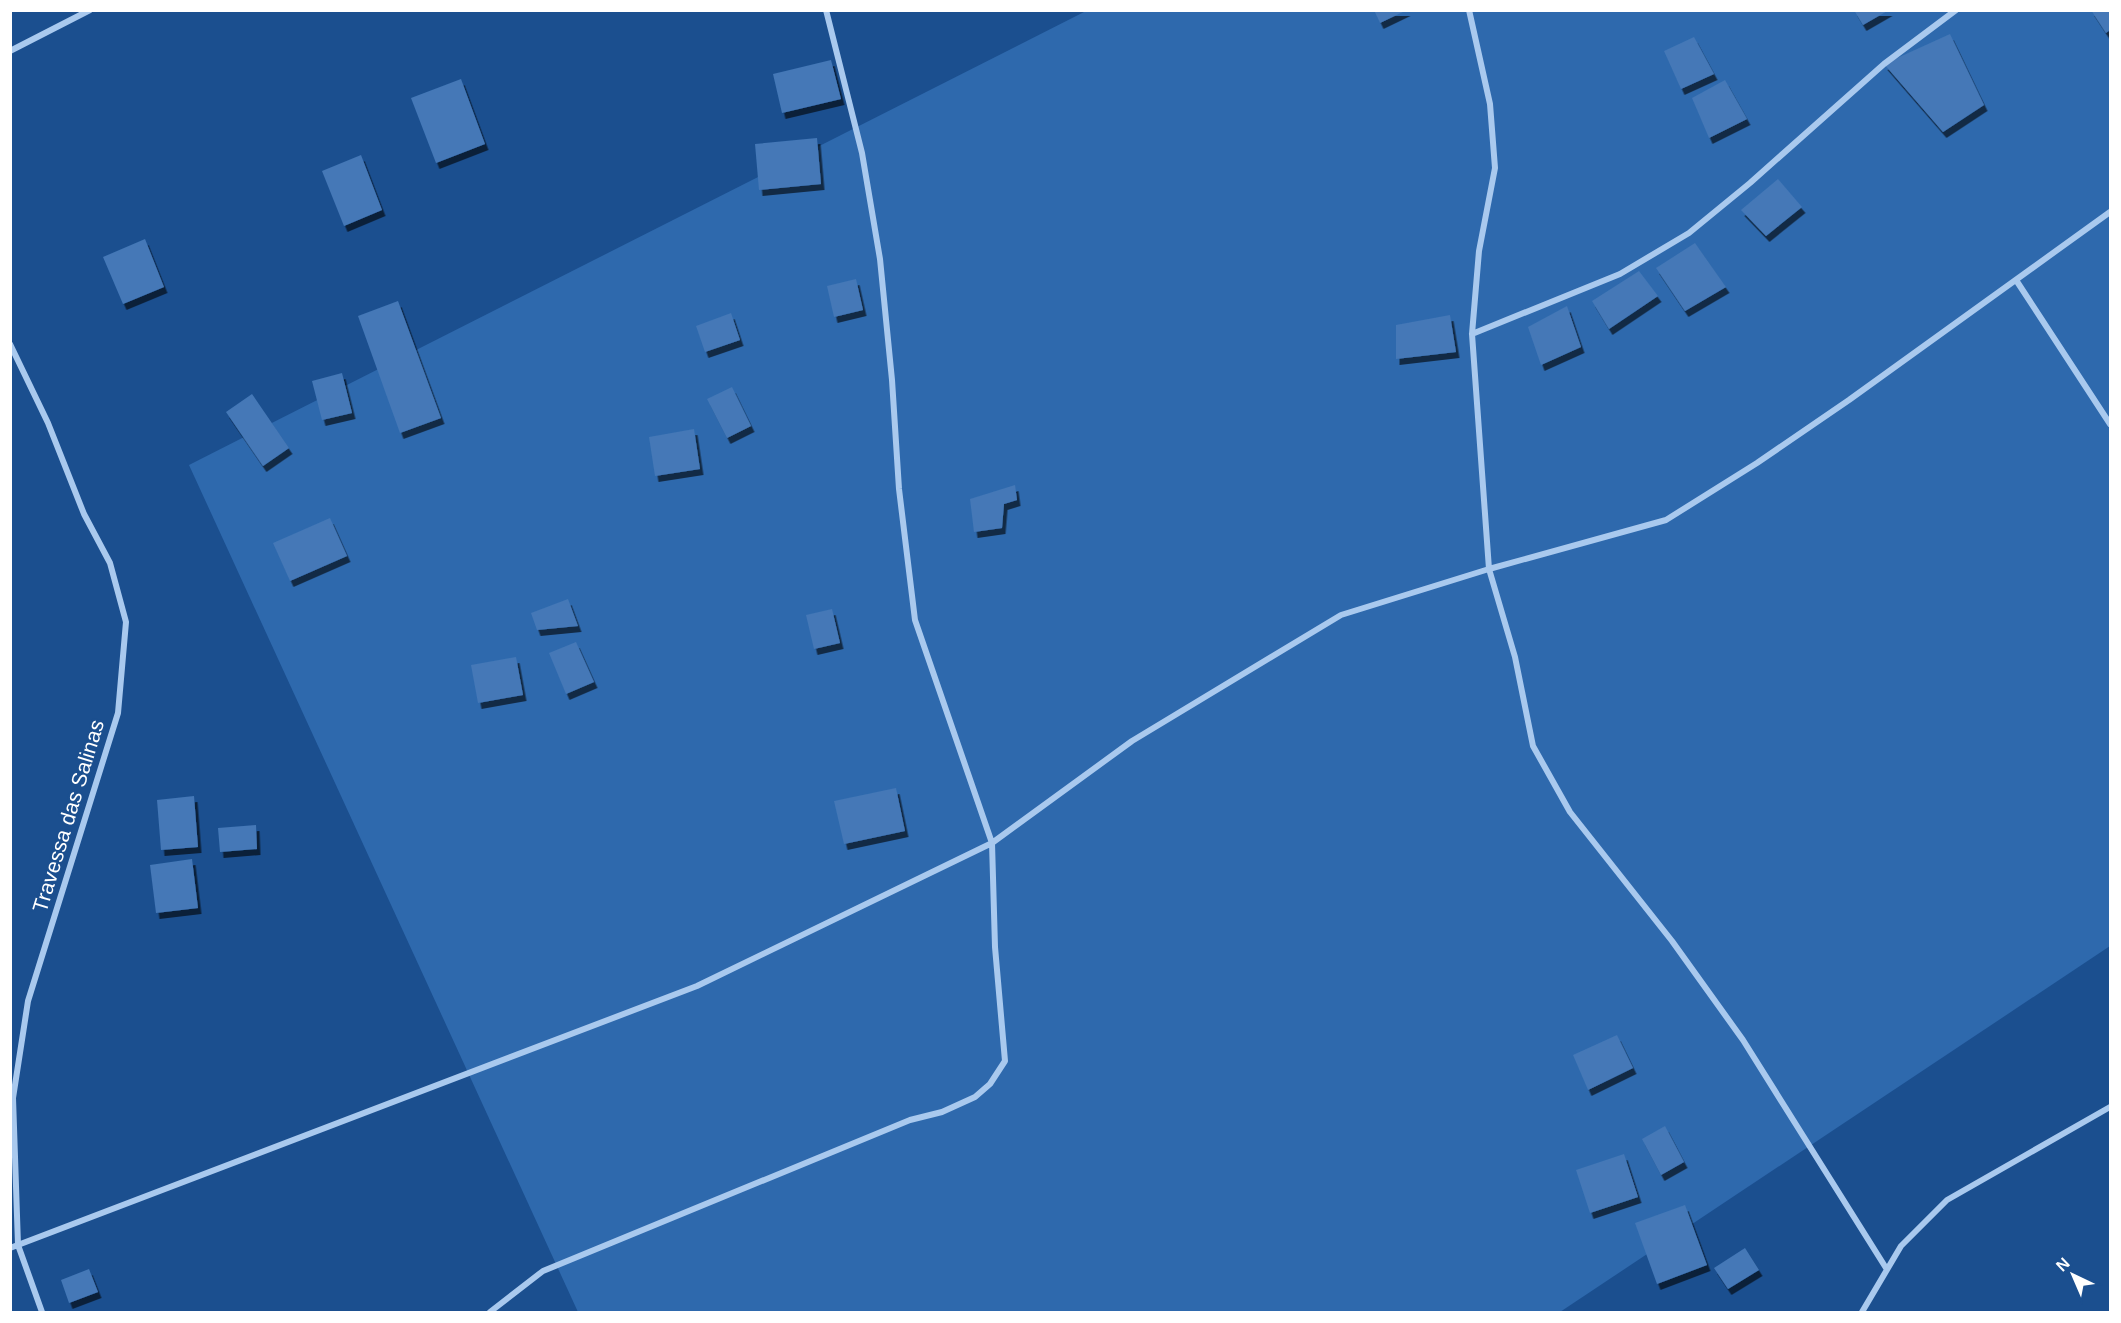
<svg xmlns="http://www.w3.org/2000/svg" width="2121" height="1323" font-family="Arial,sans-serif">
<defs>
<filter id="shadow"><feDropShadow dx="3.5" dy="6" stdDeviation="0" flood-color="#0009"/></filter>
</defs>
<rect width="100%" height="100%" fill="#1b4f8f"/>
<path fill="#2e69ad" d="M 1086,11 L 2110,11 L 2110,946 L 1560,1312 L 578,1312 L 189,465 Z"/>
<path fill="#4478b7" filter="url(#shadow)" d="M 1374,10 L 1407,10 L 1380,23 Z
M 1854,10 L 1889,10 L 1863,25 Z
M 2091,10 L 2110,10 L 2110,30 L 2106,33 Z
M 1950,34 L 1984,105 L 1943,132 L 1884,64 Z
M 1694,37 L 1714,74 L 1681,89 L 1664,51 Z
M 831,60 L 841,99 L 782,113 L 773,74 Z
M 461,79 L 485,144 L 436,163 L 411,98 Z
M 1725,80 L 1747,119 L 1709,138 L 1692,98 Z
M 817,138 L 821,184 L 759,190 L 755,144 Z
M 361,155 L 382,210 L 344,226 L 322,171 Z
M 1778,179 L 1802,207 L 1766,236 L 1741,210 Z
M 145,239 L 164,287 L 123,304 L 103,257 Z
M 1695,243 L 1726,287 L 1685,311 L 1656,268 Z
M 1639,271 L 1658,296 L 1609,329 L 1592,301 Z
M 856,279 L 863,310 L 834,317 L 827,286 Z
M 398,301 L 441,418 L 400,433 L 358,316 Z
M 1567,306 L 1581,347 L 1541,365 L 1528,327 Z
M 731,313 L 740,340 L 705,352 L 696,326 Z
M 1450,315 L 1456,352 L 1396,359 L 1396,325 Z
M 342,373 L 352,413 L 322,420 L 312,381 Z
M 732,387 L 751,426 L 727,438 L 707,399 Z
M 252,394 L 289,448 L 263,466 L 226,412 Z
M 694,429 L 700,469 L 655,476 L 649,437 Z
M 1015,485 L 1017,500 L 1004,504 L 1002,528 L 974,532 L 970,499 Z
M 330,518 L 347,556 L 290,581 L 273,543 Z
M 568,599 L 578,626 L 537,630 L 531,613 Z
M 832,609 L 840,643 L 814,649 L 806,615 Z
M 576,642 L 594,682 L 566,694 L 549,653 Z
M 516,657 L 523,695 L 478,703 L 471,665 Z
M 896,788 L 905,831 L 844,844 L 834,801 Z
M 194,796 L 198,847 L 161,850 L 157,800 Z
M 256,825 L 257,849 L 220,852 L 218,828 Z
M 192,859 L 198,908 L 156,913 L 150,865 Z
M 1617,1035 L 1633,1068 L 1588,1090 L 1573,1055 Z
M 1665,1126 L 1684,1162 L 1661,1175 L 1642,1139 Z
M 1624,1154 L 1638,1197 L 1590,1213 L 1576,1170 Z
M 1685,1205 L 1707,1265 L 1657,1284 L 1635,1223 Z
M 1745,1248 L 1759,1270 L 1728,1289 L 1714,1268 Z
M 89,1269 L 98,1292 L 69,1303 L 61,1280 Z"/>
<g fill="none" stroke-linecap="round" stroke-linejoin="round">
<path stroke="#a9c9ee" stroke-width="6" d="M 1469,10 L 1490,104 L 1495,168 L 1479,251 L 1472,334 L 1489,569 L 1515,657 L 1533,746 L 1570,812 L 1672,941 L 1743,1040 L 1886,1268
M 10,51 L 90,10
M 2016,280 L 2110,424
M 1472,334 L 1620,274 L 1689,233 L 1750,183 L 1884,64 L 1956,10
M 10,344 L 48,423 L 84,514 L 110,563 L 126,622 L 118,713 L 28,1001 L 13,1098 L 18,1245 L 42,1312
M 10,1248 L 697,986 L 992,843 L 1132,741 L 1341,615 L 1489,569 L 1666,520 L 1757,463 L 1849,400 L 2110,212
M 490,1312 L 543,1271 L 910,1120 L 942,1112 L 975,1097 L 990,1084 L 1005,1061 L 995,947 L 992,843 L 915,620 L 899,489 L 892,380 L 880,259 L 862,153 L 826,10
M 1862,1312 L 1901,1246 L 1947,1200 L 2110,1107"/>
</g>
<g text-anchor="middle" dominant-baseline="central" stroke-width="5" stroke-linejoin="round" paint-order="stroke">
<g font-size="21" fill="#fff" stroke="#1b4f8f">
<text transform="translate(68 816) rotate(-73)">Travessa das Salinas</text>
</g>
</g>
<rect width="2121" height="1323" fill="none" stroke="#ffffff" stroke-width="24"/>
<g transform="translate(2073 1275) rotate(316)" stroke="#1b4f8f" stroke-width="4.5" paint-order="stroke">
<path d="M0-4.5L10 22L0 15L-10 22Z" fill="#ffffff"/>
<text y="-9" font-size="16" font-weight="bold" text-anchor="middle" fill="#ffffff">N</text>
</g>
</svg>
